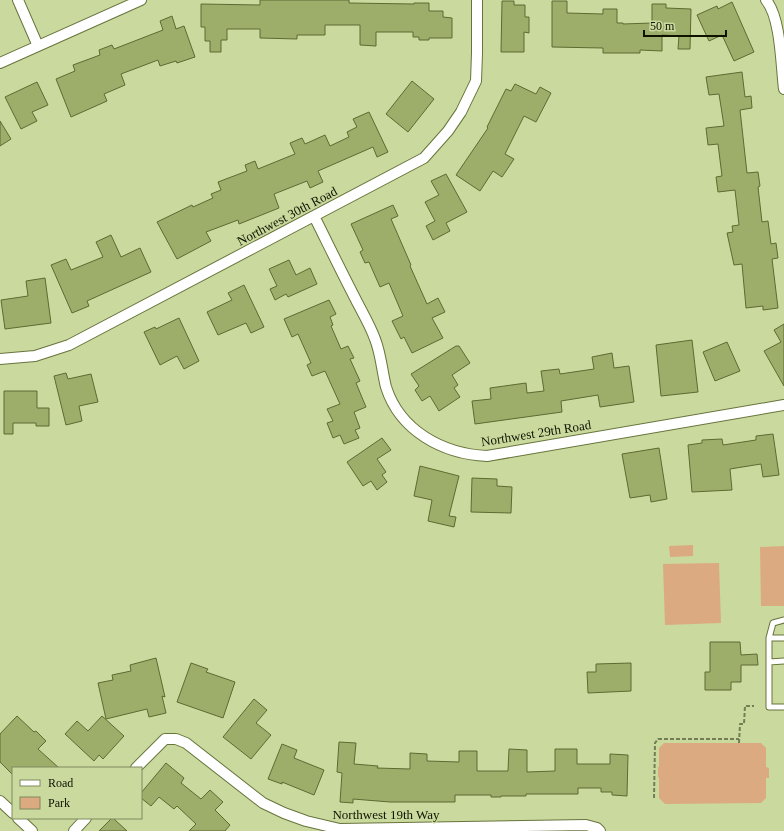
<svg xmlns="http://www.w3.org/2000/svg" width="784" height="831" font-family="Georgia,serif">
<rect width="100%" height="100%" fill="#cad99d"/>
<path fill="#dcaa81" d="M 693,545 L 693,556 L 670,557 L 669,546 Z
M 784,546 L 784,606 L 761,606 L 760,547 Z
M 719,563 L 721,623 L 665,625 L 663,564 Z
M 664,743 L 761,743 L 766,748 L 766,767 L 769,768 L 769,778 L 766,778 L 766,798 L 761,803 L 665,804 L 659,798 L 659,778 L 658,777 L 658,767 L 659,767 L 659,748 Z"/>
<path fill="#9dae6a" stroke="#5d6a32" d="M 260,0 L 349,0 L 349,3 L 414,4 L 414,3 L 429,3 L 429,11 L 443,11 L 443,17 L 452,18 L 452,38 L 429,38 L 429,40 L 419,40 L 419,37 L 413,37 L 413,32 L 376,32 L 376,46 L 360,45 L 360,25 L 325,25 L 325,35 L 297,35 L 297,39 L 260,38 L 260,29 L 227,29 L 227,40 L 221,40 L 221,52 L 210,52 L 210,41 L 205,41 L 205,27 L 201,27 L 201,4 L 260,5 Z
M 502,1 L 514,1 L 514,5 L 525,5 L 525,17 L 529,17 L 529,33 L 524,32 L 524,52 L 501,52 Z
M 552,1 L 567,1 L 567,13 L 603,14 L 603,9 L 617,9 L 617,23 L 623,23 L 623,24 L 652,23 L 652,4 L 666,4 L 666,8 L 691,9 L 690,49 L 678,49 L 679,36 L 662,35 L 662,51 L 640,50 L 640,53 L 603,53 L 603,48 L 552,47 Z
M 732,2 L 754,52 L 734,61 L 722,35 L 709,41 L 697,15 L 717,6 L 718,9 Z
M 172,16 L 176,29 L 184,26 L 195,57 L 177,63 L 176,61 L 160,66 L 158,60 L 121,74 L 125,85 L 104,94 L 107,101 L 71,117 L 56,79 L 75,71 L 73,65 L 100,55 L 99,50 L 112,45 L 114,49 L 163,30 L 160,21 Z
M 742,72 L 745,97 L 751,96 L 752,108 L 740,110 L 747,173 L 758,172 L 760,186 L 758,187 L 762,222 L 768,221 L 771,244 L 776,243 L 778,258 L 772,259 L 778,308 L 763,310 L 763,306 L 746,308 L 742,264 L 734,265 L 727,233 L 733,232 L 732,226 L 739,225 L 735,190 L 718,192 L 716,177 L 722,176 L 718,144 L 708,145 L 706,128 L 724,126 L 719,94 L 709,95 L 706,77 Z
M 412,81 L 434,99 L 408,132 L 386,114 Z
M 37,82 L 48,105 L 32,112 L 37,121 L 21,129 L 5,97 Z
M 515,84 L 536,94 L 540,87 L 551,93 L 536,122 L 524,116 L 505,154 L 514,159 L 502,177 L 493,171 L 480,191 L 456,175 L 488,128 L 487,127 L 506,89 L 511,91 Z
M 369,112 L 388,152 L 377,157 L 373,147 L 318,171 L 323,182 L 310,188 L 307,181 L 274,194 L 279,208 L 239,224 L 238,220 L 206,232 L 211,241 L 177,259 L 157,222 L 192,205 L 193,207 L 213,198 L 211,194 L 221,190 L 218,182 L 247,171 L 245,165 L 255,161 L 258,169 L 295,154 L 290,143 L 302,138 L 305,144 L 325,135 L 330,146 L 349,137 L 347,132 L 357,127 L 353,119 Z
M 0,121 L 11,139 L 0,146 Z
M 446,174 L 467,212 L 446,223 L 450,231 L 433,240 L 426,226 L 435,221 L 425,202 L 439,195 L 431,181 Z
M 393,205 L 398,216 L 391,219 L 411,265 L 410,266 L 427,304 L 438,298 L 445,312 L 432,318 L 443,338 L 412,353 L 404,337 L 401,339 L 392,321 L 403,316 L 389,283 L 380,287 L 369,262 L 365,263 L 360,252 L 363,250 L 351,224 Z
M 111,235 L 121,257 L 140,248 L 151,272 L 87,301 L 89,306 L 72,313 L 51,265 L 66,259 L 71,270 L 103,257 L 96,242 Z
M 289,260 L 296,275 L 310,268 L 317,284 L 288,297 L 286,294 L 275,300 L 270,289 L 277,286 L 269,269 Z
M 45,278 L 51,323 L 5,329 L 1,300 L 28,296 L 26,281 Z
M 244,285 L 264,327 L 251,333 L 246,323 L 218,335 L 207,312 L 232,300 L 228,293 Z
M 329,300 L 336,314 L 330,317 L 333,325 L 331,326 L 341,349 L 348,346 L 354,358 L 350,359 L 360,381 L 356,383 L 366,407 L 354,412 L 360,428 L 355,430 L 359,438 L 344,444 L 340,435 L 333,438 L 327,423 L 333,421 L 327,409 L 340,404 L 325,371 L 312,376 L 307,365 L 311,363 L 298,334 L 292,337 L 284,319 Z
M 179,318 L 199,361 L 184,369 L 177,356 L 160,365 L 144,332 L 155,327 L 156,329 Z
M 784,324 L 784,386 L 764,351 L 781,342 L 774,330 Z
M 692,340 L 698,392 L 661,396 L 656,345 Z
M 727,342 L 740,371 L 715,381 L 703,352 Z
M 456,346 L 459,346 L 470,363 L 452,375 L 458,385 L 454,388 L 460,397 L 439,411 L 430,396 L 422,401 L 415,390 L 419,386 L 411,374 Z
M 612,353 L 614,368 L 629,366 L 634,402 L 600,407 L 598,395 L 561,401 L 562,412 L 475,424 L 472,401 L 491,399 L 490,388 L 526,383 L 527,393 L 544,391 L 541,371 L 559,369 L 560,374 L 594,369 L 592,357 Z
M 66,373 L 68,379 L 91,374 L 98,402 L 79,406 L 82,421 L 66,425 L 54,376 Z
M 4,391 L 37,391 L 37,408 L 49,408 L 49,426 L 36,426 L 36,423 L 13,423 L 13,434 L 4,434 Z
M 773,434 L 779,475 L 763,477 L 761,464 L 730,469 L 732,490 L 692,492 L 688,445 L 702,443 L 702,440 L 722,439 L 723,445 L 756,440 L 756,436 Z
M 382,438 L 391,450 L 377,459 L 386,472 L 382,475 L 387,482 L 377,490 L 371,481 L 363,486 L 347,462 Z
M 659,448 L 667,499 L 651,502 L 650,495 L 630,498 L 622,454 Z
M 420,466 L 459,476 L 449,516 L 456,517 L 454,527 L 428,521 L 432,500 L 414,496 Z
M 472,478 L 497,479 L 497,486 L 512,487 L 511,513 L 471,512 Z
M 710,642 L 740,642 L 741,655 L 757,654 L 758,665 L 741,665 L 741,682 L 731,682 L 731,690 L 705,690 L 705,672 L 710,672 Z
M 156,658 L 165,697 L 162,696 L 166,713 L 149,717 L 147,709 L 106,719 L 98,683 L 113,680 L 112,675 L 131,671 L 130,665 Z
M 191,663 L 208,669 L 206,672 L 235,682 L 223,718 L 177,702 Z
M 631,663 L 631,691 L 588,693 L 587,672 L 596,672 L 596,664 Z
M 254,699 L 267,710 L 256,723 L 271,735 L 251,759 L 223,737 Z
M 17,716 L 34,732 L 36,731 L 46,741 L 38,749 L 59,768 L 13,768 L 13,775 L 0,762 L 0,734 Z
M 102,716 L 124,736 L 103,759 L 99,755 L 94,761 L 65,734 L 77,721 L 88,731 Z
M 339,742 L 356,743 L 354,764 L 378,766 L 377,768 L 410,769 L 410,753 L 427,754 L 427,761 L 459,762 L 459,751 L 477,751 L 477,771 L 508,771 L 509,749 L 527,750 L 527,772 L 555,771 L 555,749 L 577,749 L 577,764 L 610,764 L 610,754 L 628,755 L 627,796 L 612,795 L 612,792 L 601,792 L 601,788 L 578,788 L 578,794 L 526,794 L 526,796 L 501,796 L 501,797 L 491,797 L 491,795 L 455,795 L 455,802 L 390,802 L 353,799 L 353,803 L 340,802 L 342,773 L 337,772 Z
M 282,744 L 297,750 L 294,758 L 324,770 L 314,795 L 282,782 L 282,784 L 268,779 Z
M 166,763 L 184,778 L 181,783 L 201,799 L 210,790 L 223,802 L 215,810 L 230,825 L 225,831 L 189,831 L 196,824 L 177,806 L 174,809 L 159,797 L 151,806 L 141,798 L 141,793 Z
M 112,818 L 113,818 L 127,831 L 99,831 Z"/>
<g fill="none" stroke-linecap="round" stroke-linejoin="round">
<g stroke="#67743c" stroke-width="7">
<path id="service" d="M 769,638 L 784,638
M 784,661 L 769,662 L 769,707 L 784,707
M 769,662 L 769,638 L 773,623 L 784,620"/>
</g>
<g stroke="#67743c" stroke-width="12">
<path id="minor" d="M 18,0 L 38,46
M 766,0 C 781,18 781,65 784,89
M 0,63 L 141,0
M 314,216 C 328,244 341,271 355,298 C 362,312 370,325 375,339 C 381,354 382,371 386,387 C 400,431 443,454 487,456 L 784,405
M 0,359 L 35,356 L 69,345 L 424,158 L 448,131 L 461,112 L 476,81 L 477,53 L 477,0
M 136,768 L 165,739 L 176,739 L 186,743 L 263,803 L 284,813 L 306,821 L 340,829 L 586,825 L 597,828 L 600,831
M 0,801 L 13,813
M 18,818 L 32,831
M 74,831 L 86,818"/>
</g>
<path stroke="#747e55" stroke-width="2" stroke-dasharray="4 2" stroke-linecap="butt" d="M 739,743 L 740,724 L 744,724 L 745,706 L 754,706
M 654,798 L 655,743 L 658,739 L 739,739"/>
<use href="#service" stroke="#fff" stroke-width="5"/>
<use href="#minor" stroke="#fff" stroke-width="10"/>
</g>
<g text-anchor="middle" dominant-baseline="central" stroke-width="3" stroke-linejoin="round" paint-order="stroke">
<g font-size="13" fill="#0e1300" stroke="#cad99d">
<text transform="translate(287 216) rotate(-28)">Northwest 30th Road</text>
<text transform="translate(536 433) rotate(-9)">Northwest 29th Road</text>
<text x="386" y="814">Northwest 19th Way</text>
</g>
</g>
<rect x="12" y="767" width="130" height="52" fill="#cad99d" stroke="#7f8a5e"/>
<rect x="20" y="780" width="20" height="6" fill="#ffffff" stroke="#7f8a5e"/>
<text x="48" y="787" font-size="12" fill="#0e1300">Road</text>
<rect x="20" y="797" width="20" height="12" fill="#dcaa81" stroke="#7f8a5e"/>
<text x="48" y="807" font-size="12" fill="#0e1300">Park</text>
<path d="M644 30v6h82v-6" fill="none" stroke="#0e1300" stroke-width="2"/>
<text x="650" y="30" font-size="12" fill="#0e1300" stroke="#cad99d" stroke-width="3" paint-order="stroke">50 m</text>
</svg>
